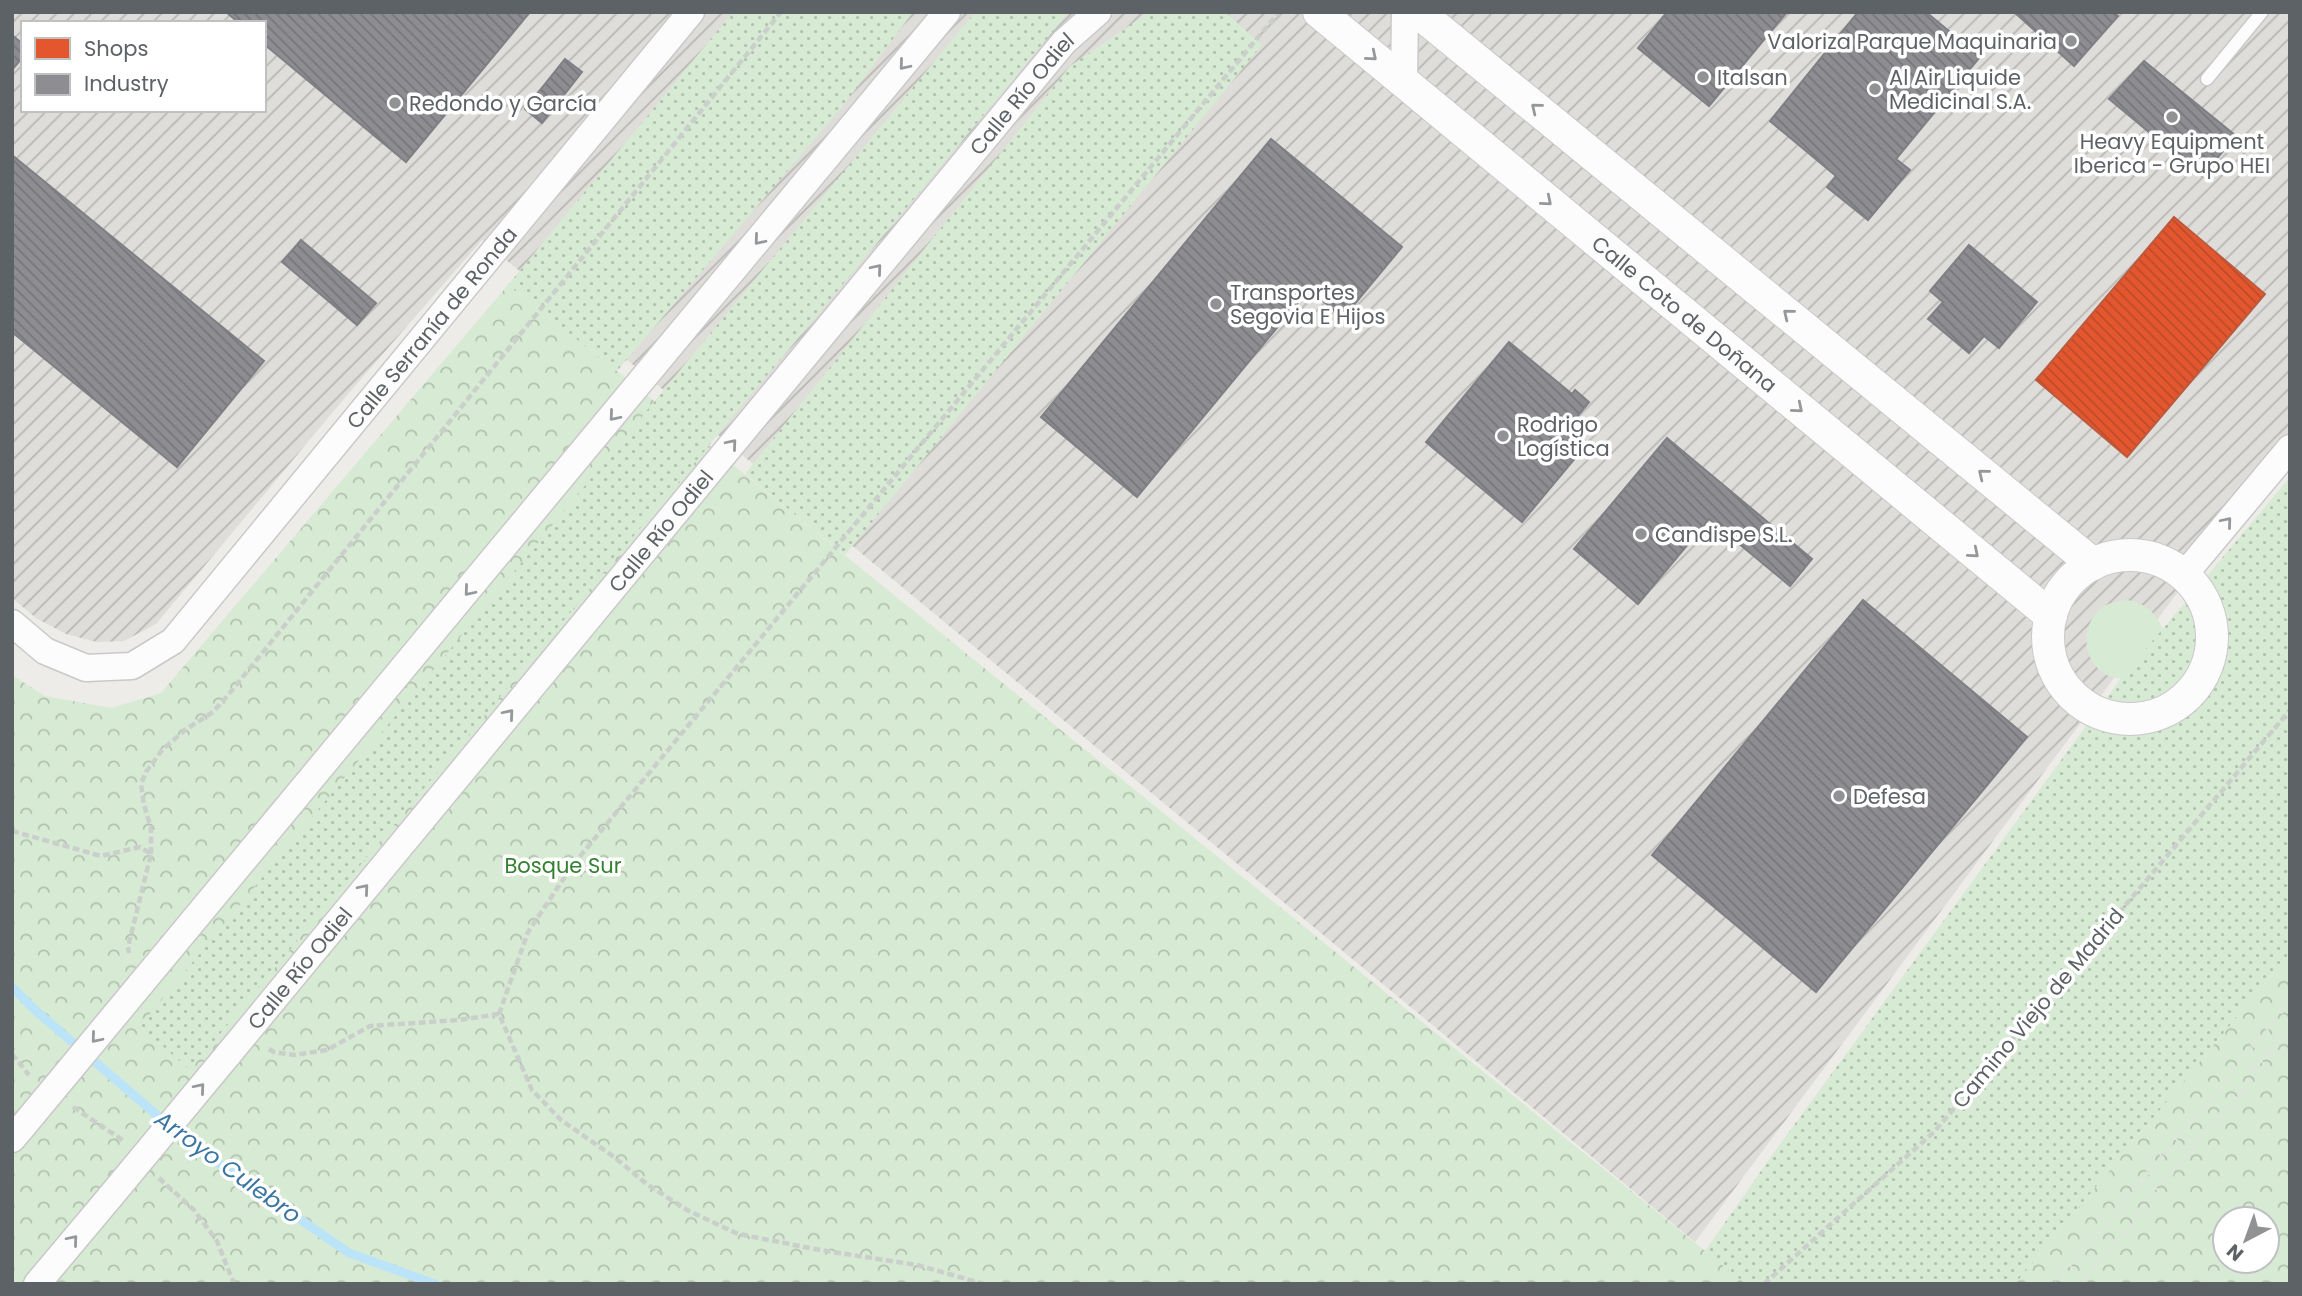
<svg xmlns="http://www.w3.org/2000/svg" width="2302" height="1296" font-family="Poppins,sans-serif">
<defs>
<pattern id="industrial-furrows" width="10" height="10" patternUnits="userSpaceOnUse" patternTransform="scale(1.75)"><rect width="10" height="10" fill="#dfddd9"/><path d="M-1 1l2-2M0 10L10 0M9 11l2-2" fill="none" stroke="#b8b7b4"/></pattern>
<pattern id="forest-crowns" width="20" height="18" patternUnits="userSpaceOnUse" patternTransform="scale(1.75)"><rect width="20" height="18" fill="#d7ead3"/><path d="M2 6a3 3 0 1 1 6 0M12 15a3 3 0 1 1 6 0" fill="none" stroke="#b2c1af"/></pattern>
<pattern id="park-dots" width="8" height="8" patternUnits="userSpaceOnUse" patternTransform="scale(1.75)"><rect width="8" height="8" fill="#d7ead3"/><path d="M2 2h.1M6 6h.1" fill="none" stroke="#b2c1af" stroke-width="1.8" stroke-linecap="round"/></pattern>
<pattern id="shops-back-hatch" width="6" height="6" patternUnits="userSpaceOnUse" patternTransform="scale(1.75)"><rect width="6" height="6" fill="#e4572e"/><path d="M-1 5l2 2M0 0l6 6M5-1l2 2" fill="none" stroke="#bc4b2b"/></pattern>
<pattern id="industry-back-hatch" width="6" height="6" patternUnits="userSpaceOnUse" patternTransform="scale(1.75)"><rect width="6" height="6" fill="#8d8d92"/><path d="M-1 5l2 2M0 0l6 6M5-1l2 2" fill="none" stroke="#76777b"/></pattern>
</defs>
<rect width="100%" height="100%" fill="#eeece8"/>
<path fill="url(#industrial-furrows)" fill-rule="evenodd" d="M 12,12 L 2290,12 L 2290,465 L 2189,577 L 1695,1242 L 482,240 L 348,394 L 156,624 L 124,641 L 97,642 L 66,634 L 36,618 L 12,598 ZM 23,23 L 264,23 L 264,110 L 23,110 Z"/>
<path fill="#d7ead3" d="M 2126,600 C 2145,603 2155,611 2163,629 L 2134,679 C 2125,679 2115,679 2107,675 C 2082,662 2080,627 2100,609 C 2107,603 2116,602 2126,600 Z"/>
<path fill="url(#forest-crowns)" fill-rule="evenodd" d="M 508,285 L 617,371 L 1746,1284 L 12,1284 L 12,675 L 45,696 L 111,708 L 161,693 Z
M 2290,953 L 2290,1284 L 2015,1284 ZM 2225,1219 L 2267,1219 L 2267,1261 L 2225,1261 Z"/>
<path fill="url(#park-dots)" d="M 733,12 L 913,12 L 846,102 L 617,371 L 508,285 Z
M 975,12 L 1069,12 L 190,1070 L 140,1026 Z
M 1149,12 L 1225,12 L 1262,45 L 845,555 L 745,474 L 1070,66 Z
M 2290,477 L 2290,953 L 2015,1284 L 1746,1284 L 1705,1251 L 1775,1151 L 2119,681 Z"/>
<path fill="url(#shops-back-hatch)" stroke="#bc5a3f" stroke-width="2" d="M 2174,217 L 2265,294 L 2127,457 L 2036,380 Z"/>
<path fill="url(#industry-back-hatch)" stroke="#7f8085" stroke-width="2" d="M 226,12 L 530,12 L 406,162 L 264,44 L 264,23 L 239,23 Z
M 1667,12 L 1787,12 L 1709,106 L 1638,48 Z
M 1858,12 L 1926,12 L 1980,57 L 1896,159 L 1910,170 L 1868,220 L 1827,187 L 1836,176 L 1770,121 Z
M 2014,12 L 2114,12 L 2118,16 L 2074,66 Z
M 12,35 L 23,44 L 23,57 L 12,70 Z
M 565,59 L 582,72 L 542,123 L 525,109 Z
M 2144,61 L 2236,136 L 2202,176 L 2109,99 Z
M 1271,139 L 1402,247 L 1343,318 L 1309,289 L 1137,497 L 1041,417 Z
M 12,155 L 264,361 L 177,467 L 12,332 Z
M 301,240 L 376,303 L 357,325 L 282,262 Z
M 1969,245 L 2037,302 L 1999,348 L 1984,336 L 1969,353 L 1928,319 L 1943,302 L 1930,291 Z
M 1509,342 L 1572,394 L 1575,390 L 1589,402 L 1567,429 L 1586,445 L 1522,522 L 1426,442 Z
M 1667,438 L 1812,559 L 1790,586 L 1709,519 L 1638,604 L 1574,549 Z
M 1863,600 L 2027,737 L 1816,992 L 1652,855 Z"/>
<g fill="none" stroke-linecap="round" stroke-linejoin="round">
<path stroke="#bce4f8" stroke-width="9" d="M 12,987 L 35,1010 L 188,1142 L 349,1253 L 435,1284"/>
<g stroke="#c9c9c9" stroke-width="15">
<path id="service" d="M 2207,79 L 2262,12"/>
</g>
<g stroke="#c9c9c9" stroke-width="29">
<g id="minor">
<path d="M 1404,83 L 1405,12"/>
<path d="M 2184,575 L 2290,448"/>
<path id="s1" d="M 12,623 L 45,651 L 86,668 L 132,666 L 173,641 L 691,12"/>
<path d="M 140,985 L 947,12"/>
<path id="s2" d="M 227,1056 L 1064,42 L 1098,12"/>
<path d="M 12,1139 L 24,1125"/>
<path d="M 37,1284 L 110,1197"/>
</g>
</g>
<g stroke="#c9c9c9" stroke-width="34">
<g id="tertiary">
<path id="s3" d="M 1319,12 L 2051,616"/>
<path d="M 1418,12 L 2093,564"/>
<circle cx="2130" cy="637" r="82"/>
</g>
</g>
<path stroke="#cacfcb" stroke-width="4.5" stroke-dasharray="7 3.5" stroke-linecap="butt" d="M 12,831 L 101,856 L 140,847 L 151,854 L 128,947 L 129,953
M 151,854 L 151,828 L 144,805 L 141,784 L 146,772 L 162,750 L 185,730 L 213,712 L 229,694 L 781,12
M 499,1014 L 528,932 L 572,866 L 1279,12
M 269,1049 L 274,1052 L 294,1055 L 327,1050 L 370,1026 L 459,1020 L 499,1014 L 532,1090 L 561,1120 L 614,1157 L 648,1185 L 687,1210 L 738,1234 L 820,1250 L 917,1265 L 984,1284
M 12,1054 L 29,1075
M 73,1107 L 124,1141
M 159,1178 L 194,1210 L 217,1241 L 234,1284
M 1764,1284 L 1935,1131 L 2290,710"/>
<use href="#service" stroke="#fcfcfc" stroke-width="12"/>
<use href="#minor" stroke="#fcfcfc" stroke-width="26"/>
<use href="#tertiary" stroke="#fcfcfc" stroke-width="32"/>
<path stroke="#e3e3e3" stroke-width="5" stroke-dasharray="2 9" stroke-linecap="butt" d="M 2056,1284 L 2290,1001
M 2080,1284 L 2290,1030"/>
<g stroke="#c9c9c9" stroke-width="29" stroke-linecap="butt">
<path id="minor-bridge" d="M 24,1125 L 140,985
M 110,1197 L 227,1056"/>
</g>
<use href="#minor-bridge" stroke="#fcfcfc" stroke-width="26"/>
</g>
<defs><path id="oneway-chevron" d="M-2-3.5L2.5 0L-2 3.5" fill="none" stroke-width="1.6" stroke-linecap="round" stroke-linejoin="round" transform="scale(1.75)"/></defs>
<g stroke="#95989a">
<use href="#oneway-chevron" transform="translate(1372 56) rotate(40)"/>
<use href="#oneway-chevron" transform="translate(904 65) rotate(130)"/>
<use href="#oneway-chevron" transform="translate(1536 108) rotate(-141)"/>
<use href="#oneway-chevron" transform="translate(1547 201) rotate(40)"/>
<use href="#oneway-chevron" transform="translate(759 240) rotate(130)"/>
<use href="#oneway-chevron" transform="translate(877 269) rotate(-50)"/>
<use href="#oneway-chevron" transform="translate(1788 314) rotate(-141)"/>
<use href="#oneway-chevron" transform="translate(1798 408) rotate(40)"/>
<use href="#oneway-chevron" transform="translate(614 416) rotate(130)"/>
<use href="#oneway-chevron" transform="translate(732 444) rotate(-50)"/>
<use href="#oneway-chevron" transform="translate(1983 474) rotate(-141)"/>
<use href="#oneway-chevron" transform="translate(2227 522) rotate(-50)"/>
<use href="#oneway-chevron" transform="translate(1974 553) rotate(40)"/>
<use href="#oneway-chevron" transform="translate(469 591) rotate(130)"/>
<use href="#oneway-chevron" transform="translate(509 714) rotate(-50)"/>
<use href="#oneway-chevron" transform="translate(364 889) rotate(-50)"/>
<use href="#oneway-chevron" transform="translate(96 1038) rotate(130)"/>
<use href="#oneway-chevron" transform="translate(200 1088) rotate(-50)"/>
<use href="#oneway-chevron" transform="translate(73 1240) rotate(-50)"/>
</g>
<g fill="#909294" stroke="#fff" stroke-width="2.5">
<circle cx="2071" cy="41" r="7"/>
<circle cx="1703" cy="77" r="7"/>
<circle cx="1875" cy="89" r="7"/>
<circle cx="395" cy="103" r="7"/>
<circle cx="2172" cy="117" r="7"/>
<circle cx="1216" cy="304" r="7"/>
<circle cx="1503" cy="436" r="7"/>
<circle cx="1641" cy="534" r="7"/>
<circle cx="1839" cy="796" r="7"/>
</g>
<g text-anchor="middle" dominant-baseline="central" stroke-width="7" stroke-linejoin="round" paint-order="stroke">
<g font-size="21" fill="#5d6266" stroke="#fff" text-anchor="start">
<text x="2057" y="41" text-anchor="end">Valoriza Parque Maquinaria</text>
<text x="1717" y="77">Italsan</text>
<text x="1889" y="77">Al Air Liquide<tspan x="1889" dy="24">Medicinal S.A.</tspan></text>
<text x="409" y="103">Redondo y García</text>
<text x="2172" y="141" text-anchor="middle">Heavy Equipment<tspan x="2172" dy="24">Iberica - Grupo HEI</tspan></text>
<text x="1230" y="292">Transportes<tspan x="1230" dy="24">Segovia E Hijos</tspan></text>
<text x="1517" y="424">Rodrigo<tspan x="1517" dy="24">Logística</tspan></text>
<text x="1655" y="534">Candispe S.L.</text>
<text x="1853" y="796">Defesa</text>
</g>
<g font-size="21" fill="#5d6266" stroke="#fff">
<text stroke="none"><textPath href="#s2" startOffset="1248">Calle Río Odiel</textPath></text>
<text stroke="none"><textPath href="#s3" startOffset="474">Calle Coto de Doñana</textPath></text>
<text stroke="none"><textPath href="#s1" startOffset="588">Calle Serranía de Ronda</textPath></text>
<text stroke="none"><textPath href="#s2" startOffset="681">Calle Río Odiel</textPath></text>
<text stroke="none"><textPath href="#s2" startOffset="114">Calle Río Odiel</textPath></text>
<text transform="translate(2038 1008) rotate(-50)">Camino Viejo de Madrid</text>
</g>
<g font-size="21" fill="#358131" stroke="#fff">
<text x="563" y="865">Bosque Sur</text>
</g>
<g font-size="23" font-style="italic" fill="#3b76a2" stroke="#fff">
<text transform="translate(228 1167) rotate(36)">Arroyo Culebro</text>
</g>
</g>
<rect width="2302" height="1296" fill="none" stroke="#5d6266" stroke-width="28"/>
<rect x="21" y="21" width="245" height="91" fill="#ffffff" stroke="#bec0c2" stroke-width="2"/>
<rect x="35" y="38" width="35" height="21" fill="#e4572e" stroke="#bec0c2" stroke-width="2"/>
<text x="84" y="56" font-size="21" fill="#5d6266">Shops</text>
<rect x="35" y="74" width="35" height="21" fill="#8d8d92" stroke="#bec0c2" stroke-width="2"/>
<text x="84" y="91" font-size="21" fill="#5d6266">Industry</text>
<g transform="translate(2246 1240) rotate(221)"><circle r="33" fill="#ffffff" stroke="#bec0c2" stroke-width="2"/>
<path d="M0-5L12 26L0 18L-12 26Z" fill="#909294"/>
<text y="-10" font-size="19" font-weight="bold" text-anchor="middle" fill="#5d6266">N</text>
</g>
</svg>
